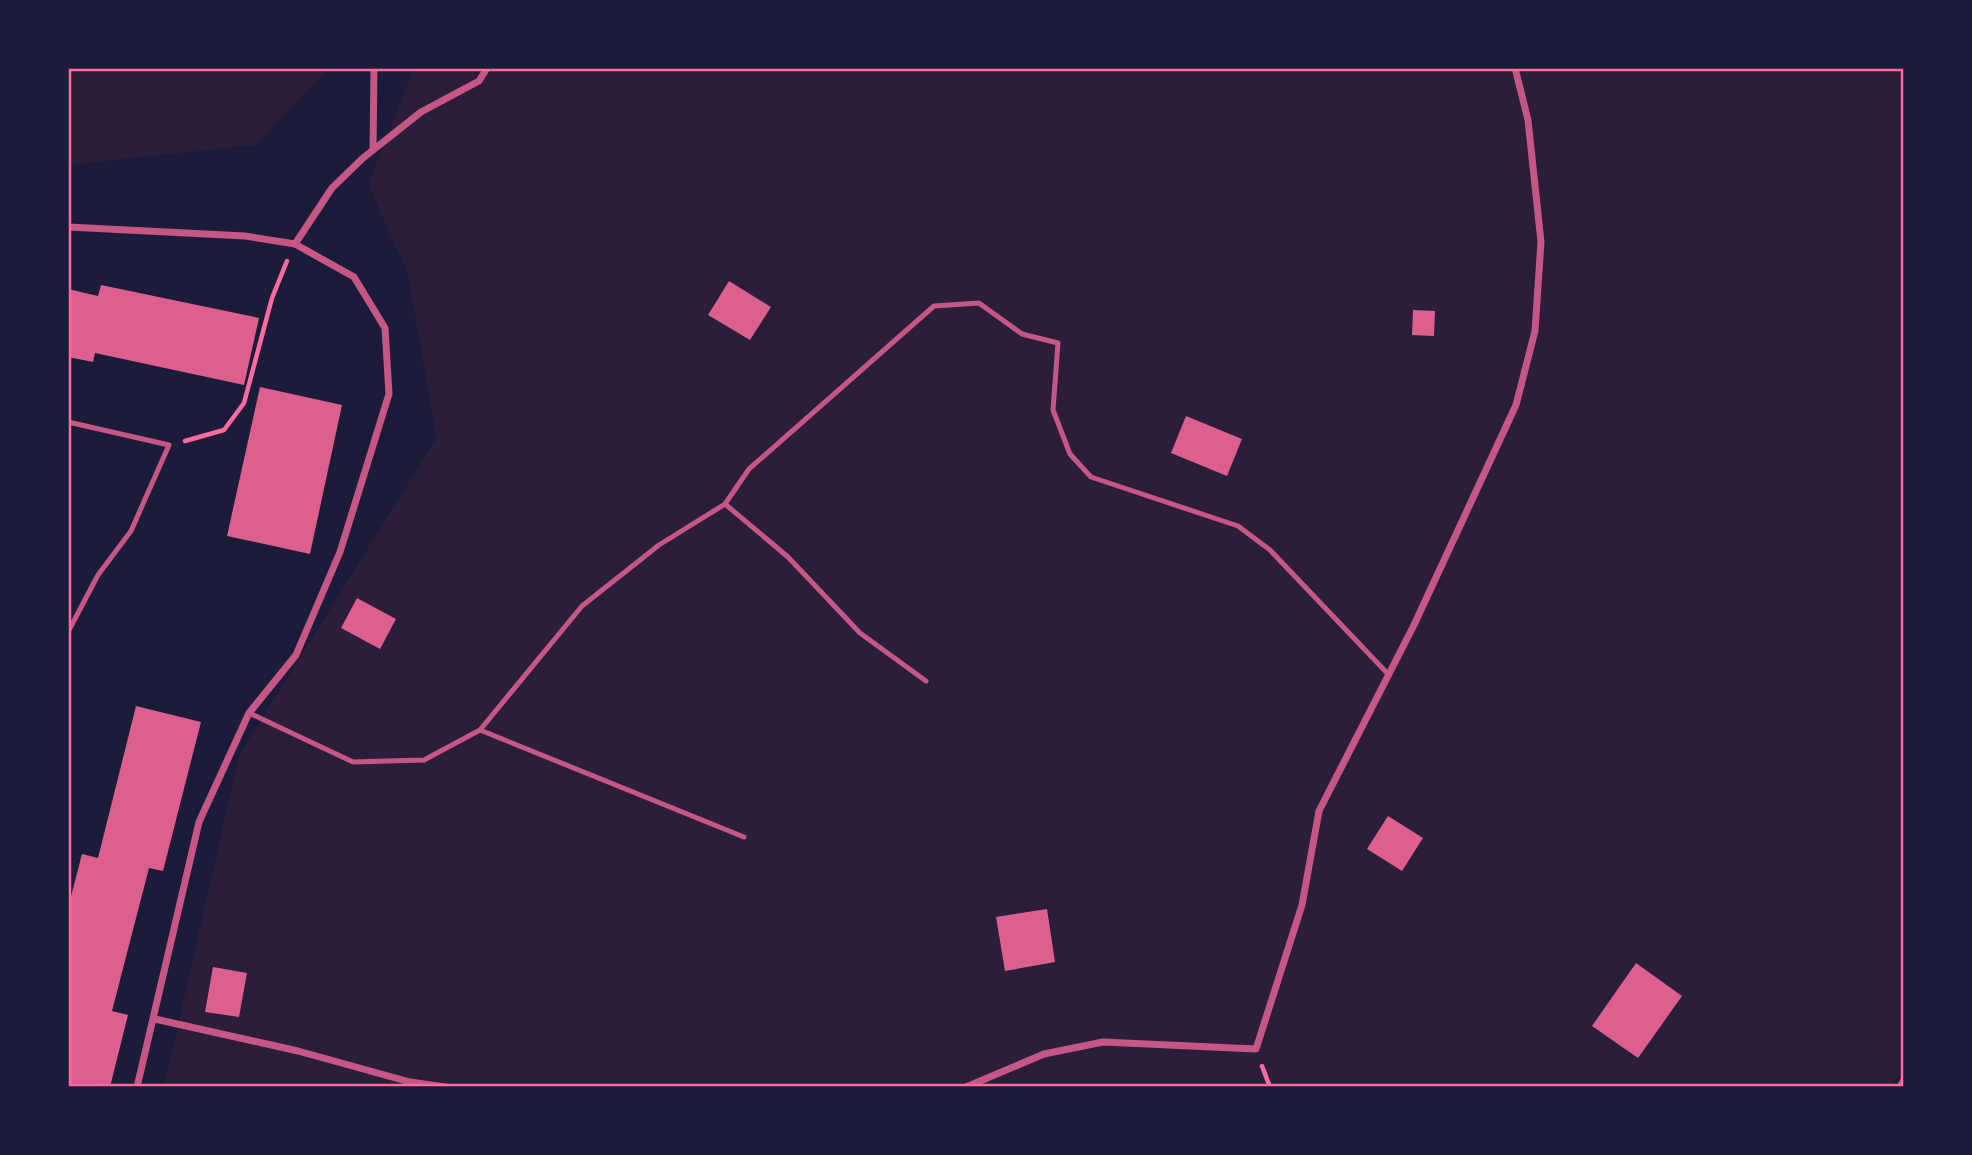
<svg xmlns="http://www.w3.org/2000/svg" width="1972" height="1155" font-family="'Noto Serif',serif">
<rect width="100%" height="100%" fill="#1b1b3a"/>
<path fill="#2a1e3b" d="M 68,68 L 330,68 L 255,145 L 68,165 Z
M 414,68 L 1904,68 L 1904,1074 L 1886,1087 L 164,1087 L 239,755 L 436,439 L 408,274 L 368,184 Z"/>
<path fill="#dd5f8e" d="M 729,281 L 771,307 L 750,340 L 708,315 Z
M 101,285 L 259,318 L 244,385 L 95,353 L 93,362 L 68,357 L 68,289 L 98,296 Z
M 1413,310 L 1435,311 L 1434,336 L 1412,335 Z
M 260,387 L 342,405 L 310,554 L 227,536 Z
M 1186,416 L 1242,439 L 1227,476 L 1171,453 Z
M 357,598 L 396,619 L 380,649 L 341,628 Z
M 136,706 L 201,722 L 163,871 L 149,868 L 112,1011 L 128,1015 L 110,1087 L 68,1087 L 68,908 L 82,854 L 98,858 Z
M 1388,816 L 1423,838 L 1402,871 L 1367,849 Z
M 1047,909 L 1055,962 L 1005,971 L 996,917 Z
M 1636,963 L 1682,996 L 1638,1058 L 1592,1026 Z
M 213,967 L 247,973 L 239,1017 L 205,1012 Z"/>
<g fill="none" stroke-linecap="round" stroke-linejoin="round">
<path stroke="#ff6b9d" stroke-width="4.5" d="M 185,441 L 224,430 L 244,403 L 272,298 L 287,261
M 1262,1066 L 1270,1087"/>
<path stroke="#c65784" stroke-width="5" d="M 68,422 L 169,445 L 131,531 L 98,575 L 68,632
M 725,504 L 788,557 L 860,633 L 926,681
M 249,713 L 353,762 L 424,760 L 480,730 L 582,606 L 659,545 L 725,504 L 749,469 L 934,306 L 979,303 L 1022,334 L 1058,343 L 1053,410 L 1070,454 L 1091,477 L 1238,526 L 1270,550 L 1389,675
M 480,730 L 744,837"/>
<path stroke="#c65784" stroke-width="7" d="M 373,150 L 374,68
M 68,227 L 245,236 L 295,244 L 354,277 L 385,328 L 389,394 L 340,552 L 296,655 L 249,713 L 199,822 L 137,1087
M 295,244 L 332,188 L 363,158 L 421,112 L 479,81 L 487,68
M 155,1019 L 298,1051 L 410,1082 L 445,1087
M 966,1087 L 1044,1054 L 1103,1042 L 1256,1049 L 1302,905 L 1319,811 L 1414,625 L 1516,405 L 1535,331 L 1541,242 L 1528,120 L 1515,68
M 1900,1087 L 1904,1080"/>
</g>
<rect width="1972" height="1155" fill="none" stroke="#1b1b3a" stroke-width="140"/>
<rect x="70" y="70" width="1832" height="1015" fill="none" stroke="#ff6b9d" stroke-width="2.5"/>
</svg>
